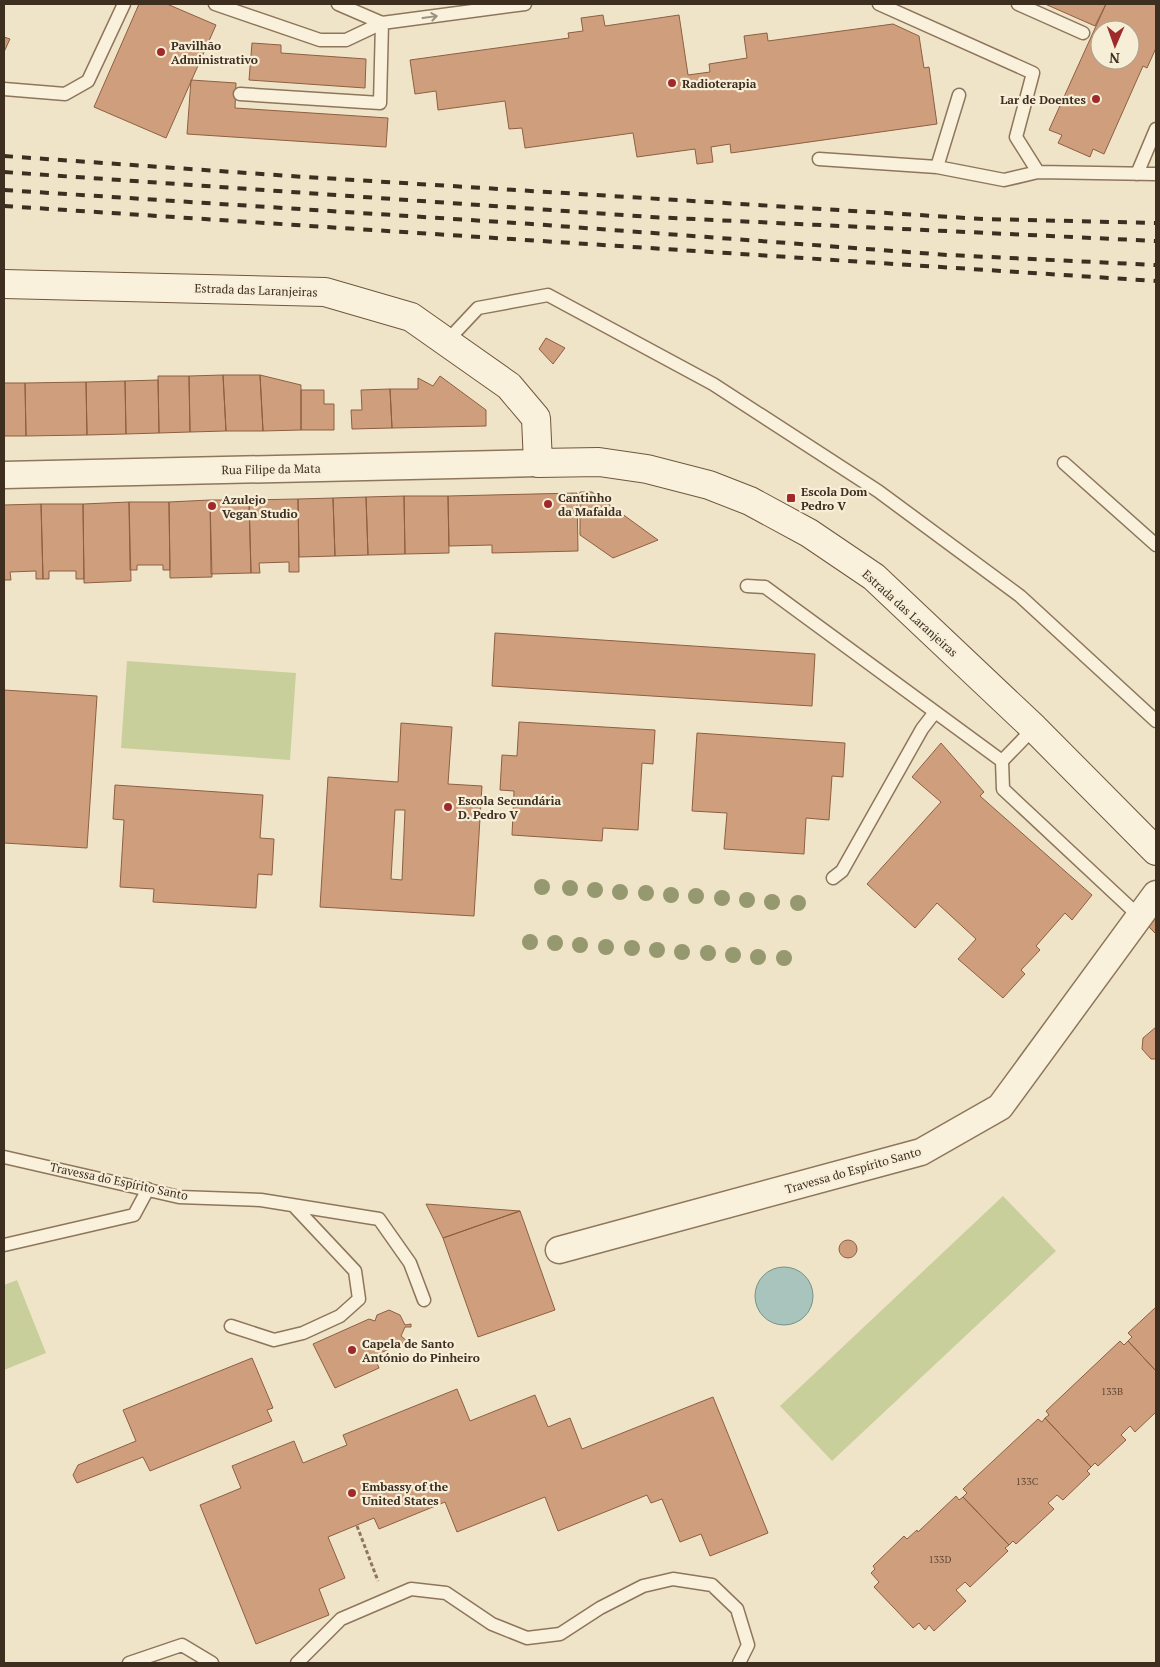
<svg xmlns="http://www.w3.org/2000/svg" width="1160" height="1667" font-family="'PT Serif',serif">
<rect width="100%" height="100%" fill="#f0e4c8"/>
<path fill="#c9cf9b" d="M 127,661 L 296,673 L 290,760 L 121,748 Z
M 1003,1196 L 1056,1251 L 832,1461 L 780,1406 Z
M 17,1280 L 46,1353 L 4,1370 L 4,1285 Z"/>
<path fill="#a9c4bc" stroke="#6f938a" d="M755 1296a29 29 0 1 1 58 0a29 29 0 1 1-58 0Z"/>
<path fill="#cf9f7d" stroke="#8d5f41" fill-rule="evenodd" d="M 139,4 L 167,4 L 216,25 L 166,138 L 94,107 Z
M 1045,4 L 1106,4 L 1095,26 Z
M 1106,4 L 1156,4 L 1156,48 L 1147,68 L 1143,66 L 1104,154 L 1093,149 L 1090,157 L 1058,143 L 1062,135 L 1049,130 ZM 1100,30 L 1130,30 L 1130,60 L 1100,60 Z
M 603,15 L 605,26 L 679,15 L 688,75 L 710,72 L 709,64 L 747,58 L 744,36 L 767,33 L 768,41 L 893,24 L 919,36 L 924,68 L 929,67 L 937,124 L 731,153 L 730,144 L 711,147 L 713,162 L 697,164 L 695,149 L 637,157 L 633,133 L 525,148 L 522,128 L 509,129 L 505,101 L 438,110 L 436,91 L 415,94 L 410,60 L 569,38 L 568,33 L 583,31 L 581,18 Z
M 4,37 L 10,39 L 4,52 Z
M 252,43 L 281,45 L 281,53 L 366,59 L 365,88 L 249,80 Z
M 191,80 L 236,83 L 235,108 L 388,118 L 386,147 L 187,134 Z
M 546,338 L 565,348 L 553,364 L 539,349 Z
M 223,375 L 260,375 L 263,431 L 226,431 Z
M 223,375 L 226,431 L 190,432 L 189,376 Z
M 260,375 L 301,385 L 301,430 L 263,431 Z
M 158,376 L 189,376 L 190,432 L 159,433 Z
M 440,376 L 486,410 L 486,426 L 392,428 L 390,389 L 418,389 L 418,378 L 433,386 Z
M 158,380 L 159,433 L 126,434 L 125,381 Z
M 125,381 L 126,434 L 87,435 L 86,382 Z
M 86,382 L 87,435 L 26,436 L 25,383 Z
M 4,383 L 25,383 L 26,436 L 4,436 Z
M 390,389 L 392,428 L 352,429 L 351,410 L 362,410 L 361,390 Z
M 301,390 L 324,390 L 324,404 L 334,404 L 334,430 L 301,430 Z
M 580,492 L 592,492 L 658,540 L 613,558 L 580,535 Z
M 577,493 L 578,551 L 492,553 L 492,545 L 449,546 L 448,496 Z
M 404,496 L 405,554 L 368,555 L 366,497 Z
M 404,496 L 448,496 L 449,553 L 405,554 Z
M 366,497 L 368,555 L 335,556 L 333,498 Z
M 333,498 L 335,556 L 299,557 L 298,499 Z
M 298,499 L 299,572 L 289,572 L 289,562 L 259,563 L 260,573 L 251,573 L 249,500 Z
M 210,500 L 212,577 L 170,578 L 169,502 Z
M 210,500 L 249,500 L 251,573 L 211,574 Z
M 129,502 L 131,581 L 84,583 L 83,504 Z
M 129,502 L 169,502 L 170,570 L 163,570 L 163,565 L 137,565 L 137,570 L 130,570 Z
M 41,504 L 43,579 L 36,579 L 36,571 L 10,572 L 11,580 L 4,580 L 4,505 Z
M 41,504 L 83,504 L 84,579 L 76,579 L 76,571 L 49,571 L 49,579 L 43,579 Z
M 495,633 L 815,654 L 812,706 L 492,686 Z
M 4,690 L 97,696 L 87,848 L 4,843 Z
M 519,722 L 655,730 L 653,764 L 642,763 L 638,830 L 603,828 L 602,841 L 512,835 L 514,791 L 500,790 L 502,755 L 517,756 Z
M 401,723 L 452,727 L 448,784 L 482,786 L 474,916 L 320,907 L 328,777 L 398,782 ZM 395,810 L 405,810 L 402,880 L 391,879 Z
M 697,733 L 845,743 L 843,777 L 832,776 L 829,820 L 806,818 L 804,854 L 724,849 L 727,813 L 692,811 Z
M 941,743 L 984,792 L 980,796 L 1092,895 L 1072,920 L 1065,913 L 1036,946 L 1040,950 L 1021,970 L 1025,974 L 1003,998 L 958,959 L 976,939 L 937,903 L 915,928 L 867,884 L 941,802 L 912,777 Z
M 115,785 L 263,795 L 260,838 L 274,839 L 272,875 L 258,874 L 256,908 L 153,902 L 154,889 L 120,887 L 124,820 L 113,819 Z
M 1156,908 L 1156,934 L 1144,922 Z
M 1156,1027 L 1156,1059 L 1151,1059 L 1142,1049 L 1143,1038 Z
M 426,1204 L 520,1211 L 443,1238 Z
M 520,1211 L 555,1310 L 478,1337 L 443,1238 Z
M839 1249a9 9 0 1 1 18 0a9 9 0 1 1-18 0Z
M 1156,1307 L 1156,1371 L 1128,1341 L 1132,1337 L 1128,1333 Z
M 389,1310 L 400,1315 L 405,1325 L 411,1324 L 411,1327 L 405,1327 L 401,1336 L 407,1341 L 374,1356 L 379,1368 L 335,1388 L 313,1344 L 369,1319 L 375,1321 L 377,1315 Z
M 1120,1341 L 1124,1345 L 1128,1341 L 1156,1371 L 1156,1412 L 1135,1432 L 1130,1426 L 1121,1435 L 1126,1440 L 1098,1466 L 1095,1463 L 1091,1467 L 1045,1418 L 1049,1415 L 1046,1411 Z
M 252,1358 L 273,1408 L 267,1410 L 272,1421 L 150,1471 L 143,1457 L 77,1483 L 73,1475 L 78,1465 L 136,1441 L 123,1410 Z
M 457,1389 L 470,1421 L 535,1395 L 548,1427 L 570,1418 L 582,1449 L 713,1397 L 768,1533 L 710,1556 L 701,1534 L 680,1542 L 662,1499 L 651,1503 L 647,1495 L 558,1531 L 545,1497 L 457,1532 L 445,1502 L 379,1529 L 374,1518 L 328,1537 L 345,1578 L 319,1589 L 329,1615 L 256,1644 L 200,1505 L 241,1488 L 232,1466 L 294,1441 L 303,1463 L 347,1445 L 343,1435 Z
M 1045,1418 L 1091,1467 L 1087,1471 L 1090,1474 L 1063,1500 L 1057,1495 L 1048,1503 L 1054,1509 L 1016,1544 L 1013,1541 L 1009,1545 L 963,1497 L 967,1493 L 963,1489 L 1038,1419 L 1042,1422 Z
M 956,1496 L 959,1500 L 963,1497 L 1009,1545 L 1005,1548 L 1008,1551 L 970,1587 L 965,1582 L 956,1590 L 966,1601 L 934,1631 L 929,1625 L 925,1630 L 919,1623 L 913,1628 L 874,1587 L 879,1582 L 871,1573 L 875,1569 L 873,1566 L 904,1536 L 907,1539 L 917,1530 L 918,1532 Z"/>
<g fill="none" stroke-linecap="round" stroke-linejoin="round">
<g stroke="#8d765c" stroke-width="15">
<path id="service" d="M 215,4 L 320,40 L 346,40 L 382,23 L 525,4
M 338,4 L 382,23
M 879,4 L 1033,73 L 1016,137 L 1038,172 L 1156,174
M 1018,4 L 1083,33
M 4,89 L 65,94 L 88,81 L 124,4
M 240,94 L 380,103 L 382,23
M 819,159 L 937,167 L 1004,180 L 1038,172
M 937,167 L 959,95
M 1137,174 L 1156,129
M 447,341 L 478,308 L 548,295 L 713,384 L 878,491 L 1020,596 L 1156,721
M 1064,463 L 1156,545
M 747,586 L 765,587 L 1002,761 L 1003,789 L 1139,916
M 1002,761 L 1034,728
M 833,878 L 842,871 L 922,729 L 935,712
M 4,1157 L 179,1197 L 261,1200 L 379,1219 L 410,1263 L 424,1300
M 4,1245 L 134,1215 L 148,1189
M 231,1326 L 274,1340 L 303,1333 L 340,1316 L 359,1299 L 355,1271 L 293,1205
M 129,1663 L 182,1645 L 212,1663
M 297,1663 L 341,1619 L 411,1589 L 446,1593 L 492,1624 L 527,1638 L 560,1634 L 600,1608 L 643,1586 L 673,1579 L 712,1585 L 737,1609 L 748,1645 L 739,1663"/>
</g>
<g stroke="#8d765c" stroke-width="29">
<path id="minor" d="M 4,475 L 538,463
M 559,1250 L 921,1152 L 1000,1107 L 1156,894"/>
</g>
<g stroke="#6f573f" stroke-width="30">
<path id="secondary" d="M 4,284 L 325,292 L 411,317 L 509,386 L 536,418 L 538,463 L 599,462 L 647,469 L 709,485 L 750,501 L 809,533 L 874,577 L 1034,728 L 1156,851"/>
</g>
<path stroke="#8d765c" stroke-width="3" stroke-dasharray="4 2.5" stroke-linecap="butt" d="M 357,1526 L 378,1581"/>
<use href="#service" stroke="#faf1dc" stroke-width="12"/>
<use href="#minor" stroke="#faf1dc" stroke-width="26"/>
<use href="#secondary" stroke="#faf1dc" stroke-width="28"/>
<path stroke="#3d2e20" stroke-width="4" stroke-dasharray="9 9" stroke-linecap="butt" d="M 4,156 L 290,176 L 983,219 L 1156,223
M 4,172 L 651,217 L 1156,241
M 4,190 L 532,224 L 948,255 L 1156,265
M 4,206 L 1156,281"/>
</g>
<g fill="#96986f">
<circle cx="542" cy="887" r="8"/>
<circle cx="570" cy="888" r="8"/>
<circle cx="595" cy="890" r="8"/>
<circle cx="620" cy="892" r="8"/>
<circle cx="646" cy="893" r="8"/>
<circle cx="671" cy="895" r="8"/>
<circle cx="696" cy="896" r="8"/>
<circle cx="722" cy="898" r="8"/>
<circle cx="747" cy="900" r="8"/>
<circle cx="772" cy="902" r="8"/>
<circle cx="798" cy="903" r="8"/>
<circle cx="530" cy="942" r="8"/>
<circle cx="555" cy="943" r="8"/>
<circle cx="580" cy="945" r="8"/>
<circle cx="606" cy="947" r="8"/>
<circle cx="632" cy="948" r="8"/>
<circle cx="657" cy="950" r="8"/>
<circle cx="682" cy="952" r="8"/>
<circle cx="708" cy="953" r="8"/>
<circle cx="733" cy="955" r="8"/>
<circle cx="758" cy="957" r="8"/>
<circle cx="784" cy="958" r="8"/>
</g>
<defs><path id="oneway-shaft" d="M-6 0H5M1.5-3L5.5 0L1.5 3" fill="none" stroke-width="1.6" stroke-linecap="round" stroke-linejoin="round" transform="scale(1.25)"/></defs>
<use stroke="#9c907e" href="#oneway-shaft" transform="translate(430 17) rotate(-8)"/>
<g fill="#9e2a2b" stroke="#f7eed8" stroke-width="2">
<circle cx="161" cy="52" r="5"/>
<circle cx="672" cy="83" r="5"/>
<circle cx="1096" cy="99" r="5"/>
<rect x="786" y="493" width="10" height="10" rx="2.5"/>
<circle cx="548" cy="504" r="5"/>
<circle cx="212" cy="506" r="5"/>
<circle cx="448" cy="807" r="5"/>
<circle cx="352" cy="1350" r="5"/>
<circle cx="352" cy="1493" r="5"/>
</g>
<g text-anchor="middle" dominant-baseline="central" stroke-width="4.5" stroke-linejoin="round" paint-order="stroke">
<g font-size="10" fill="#624a37">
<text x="1112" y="1391">133B</text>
<text x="1027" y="1481">133C</text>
<text x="940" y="1559">133D</text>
</g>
<g font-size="12" font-weight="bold" fill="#3d2e20" stroke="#f7eed8" text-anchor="start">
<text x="171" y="45">Pavilhão<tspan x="171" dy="14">Administrativo</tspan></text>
<text x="682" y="83">Radioterapia</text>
<text x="1086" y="99" text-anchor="end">Lar de Doentes</text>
<text x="801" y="491">Escola Dom<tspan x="801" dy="14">Pedro V</tspan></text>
<text x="558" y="497">Cantinho<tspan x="558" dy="14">da Mafalda</tspan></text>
<text x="222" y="499">Azulejo<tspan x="222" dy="14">Vegan Studio</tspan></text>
<text x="458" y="800">Escola Secundária<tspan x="458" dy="14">D. Pedro V</tspan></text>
<text x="362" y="1343">Capela de Santo<tspan x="362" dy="14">António do Pinheiro</tspan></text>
<text x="362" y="1486">Embassy of the<tspan x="362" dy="14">United States</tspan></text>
</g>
<g font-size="12" fill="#3d2e20" stroke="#f7eed8">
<text transform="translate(256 290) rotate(2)">Estrada das Laranjeiras</text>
<text transform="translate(271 469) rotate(-1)">Rua Filipe da Mata</text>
<text transform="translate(910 613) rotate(42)">Estrada das Laranjeiras</text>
<text transform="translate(853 1170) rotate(-16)">Travessa do Espírito Santo</text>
<text transform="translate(119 1181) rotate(12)">Travessa do Espírito Santo</text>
</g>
</g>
<rect width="1160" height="1667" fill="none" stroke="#3d2e20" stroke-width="10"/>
<g transform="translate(1115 45) rotate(182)"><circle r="24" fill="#f7eed8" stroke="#ada18e"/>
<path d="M0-4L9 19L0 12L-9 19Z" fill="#9e2a2b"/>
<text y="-8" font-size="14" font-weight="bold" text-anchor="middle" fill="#3d2e20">N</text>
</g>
</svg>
